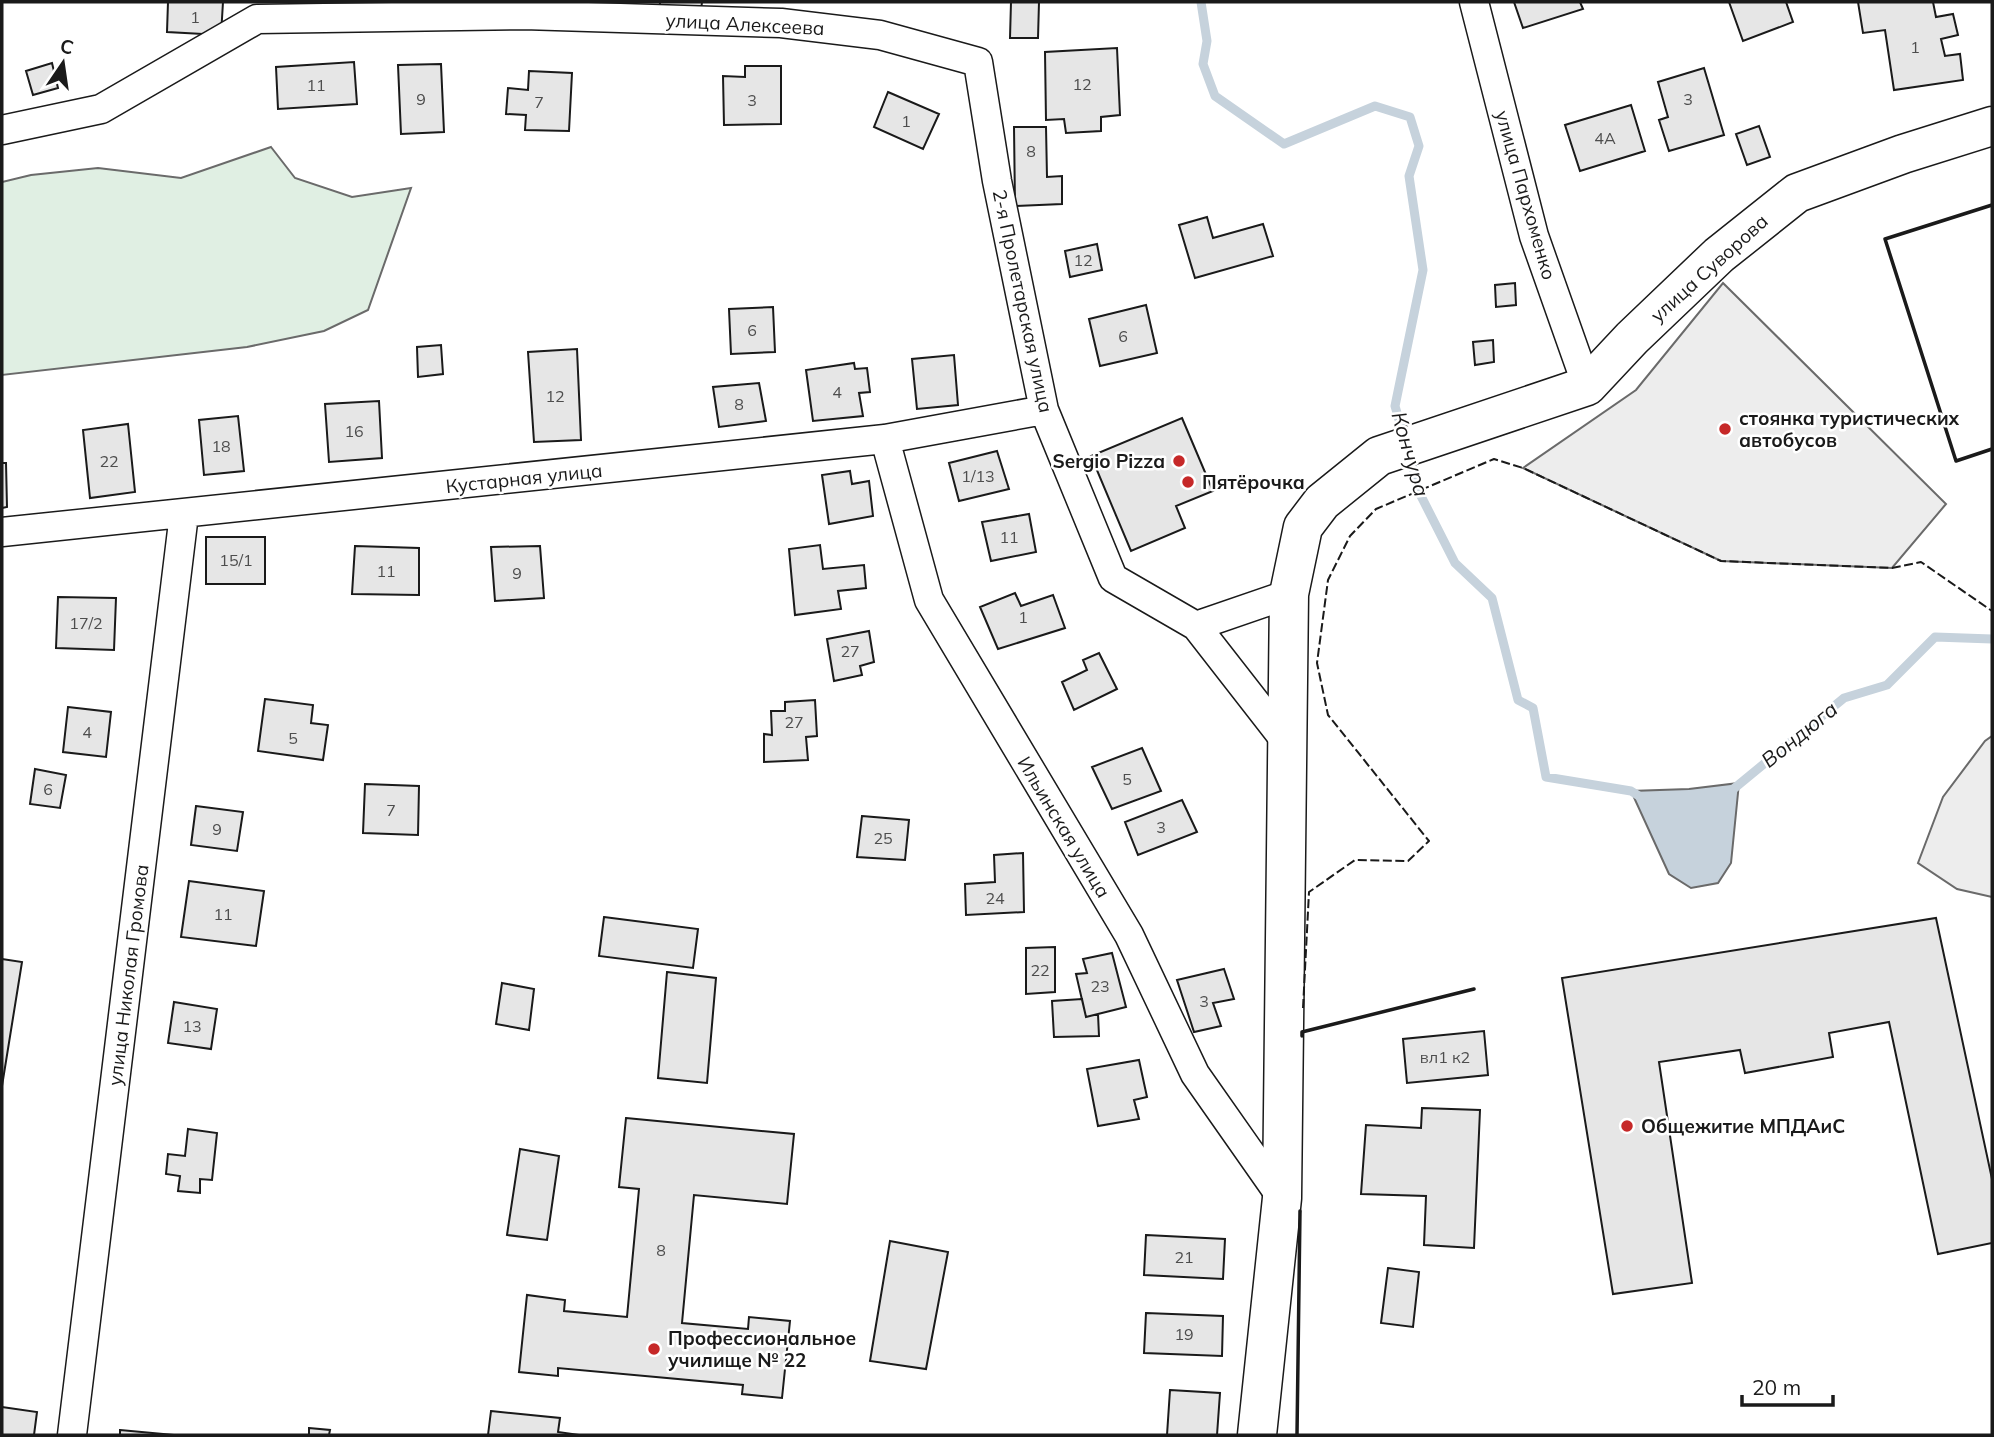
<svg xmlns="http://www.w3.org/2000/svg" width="1994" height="1437" font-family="Mulish,sans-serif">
<rect width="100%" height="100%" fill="#fff"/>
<path fill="#e0efe3" stroke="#6a6a6a" stroke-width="2" d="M 271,147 L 295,178 L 352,197 L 411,188 L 368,310 L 324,331 L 247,347 L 2,375 L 2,182 L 31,175 L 98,168 L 181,178 Z"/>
<path fill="#ededed" stroke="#6a6a6a" stroke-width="2" d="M 1723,283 L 1946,504 L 1892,568 L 1721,561 L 1523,468 L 1636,390 Z
M 1992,736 L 1992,897 L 1957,889 L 1918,863 L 1943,797 L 1985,741 Z"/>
<path fill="#c6d2dc" stroke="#6a6a6a" stroke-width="2" d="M 1739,783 L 1731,863 L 1718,883 L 1691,888 L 1669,874 L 1631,791 L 1689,789 Z"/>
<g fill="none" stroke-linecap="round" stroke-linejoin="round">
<path stroke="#c6d2dc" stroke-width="9" d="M 1201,2 L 1207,41 L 1203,64 L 1215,96 L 1284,144 L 1375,106 L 1410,117 L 1419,146 L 1409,176 L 1423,270 L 1395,406 L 1404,437
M 1409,454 L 1421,496 L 1455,563 L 1492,598 L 1518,700 L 1533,708 L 1546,777 L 1631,791 L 1639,796
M 1731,791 L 1844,698 L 1887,685 L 1935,637 L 1992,639"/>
</g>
<path fill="#e6e6e6" stroke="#1a1a1a" stroke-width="2" d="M 168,2 L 223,2 L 221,35 L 167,32 Z
M 660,2 L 702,2 L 700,19 L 659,17 Z
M 1011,2 L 1039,2 L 1038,38 L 1010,38 Z
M 1514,2 L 1580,2 L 1583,9 L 1523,28 Z
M 1729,2 L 1786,2 L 1793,22 L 1743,41 Z
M 1858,2 L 1933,2 L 1936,17 L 1953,14 L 1958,35 L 1941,39 L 1945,56 L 1960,54 L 1963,80 L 1894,90 L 1885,30 L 1863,33 Z
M 1117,48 L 1120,115 L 1101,117 L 1101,131 L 1066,133 L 1064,119 L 1046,120 L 1045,52 Z
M 354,62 L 357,104 L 278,109 L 276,67 Z
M 52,63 L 58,88 L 33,95 L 26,71 Z
M 441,64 L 444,132 L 401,134 L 398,65 Z
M 745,66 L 781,66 L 781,124 L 724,125 L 723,76 L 745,77 Z
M 1704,68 L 1724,135 L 1669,151 L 1659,120 L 1668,117 L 1658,82 Z
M 529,71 L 572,73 L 569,131 L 525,130 L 526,115 L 506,114 L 508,88 L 528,90 Z
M 888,92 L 939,114 L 923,149 L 874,127 Z
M 1631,105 L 1645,151 L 1580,171 L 1565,125 Z
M 1759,126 L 1770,157 L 1747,165 L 1736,134 Z
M 1014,127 L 1046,127 L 1047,177 L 1062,176 L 1062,204 L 1015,206 Z
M 1207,217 L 1213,238 L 1263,224 L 1273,256 L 1195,278 L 1179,225 Z
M 1097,244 L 1102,270 L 1070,277 L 1065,251 Z
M 1515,283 L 1516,305 L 1496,307 L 1495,285 Z
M 1146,305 L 1157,353 L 1100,366 L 1089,319 Z
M 773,307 L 775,352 L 731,354 L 729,309 Z
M 1493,340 L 1494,362 L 1475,365 L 1473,342 Z
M 441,345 L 443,374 L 418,377 L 417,347 Z
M 577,349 L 581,440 L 534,442 L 528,352 Z
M 954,355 L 958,405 L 917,409 L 912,359 Z
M 854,363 L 855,369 L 867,368 L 870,392 L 859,393 L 863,416 L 813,421 L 806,370 Z
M 759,383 L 766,421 L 719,427 L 713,387 Z
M 379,401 L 382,458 L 329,462 L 325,404 Z
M 238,416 L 244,471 L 204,475 L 199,420 Z
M 1182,418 L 1213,491 L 1176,506 L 1185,528 L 1131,551 L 1091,456 Z
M 128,424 L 135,492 L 90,498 L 83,430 Z
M 997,451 L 1009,489 L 959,501 L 949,463 Z
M 2,463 L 6,463 L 7,507 L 2,508 Z
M 850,471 L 852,484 L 869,481 L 873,516 L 829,524 L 822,475 Z
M 1029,514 L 1036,552 L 991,561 L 982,522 Z
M 206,537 L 265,537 L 265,584 L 206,584 Z
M 820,545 L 823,569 L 864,565 L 866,588 L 838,591 L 841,609 L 795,615 L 789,549 Z
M 355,546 L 419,548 L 419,595 L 352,594 Z
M 540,546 L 544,598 L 495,601 L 491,547 Z
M 1015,593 L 1021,606 L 1053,595 L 1065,628 L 998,649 L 980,607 Z
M 58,597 L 116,598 L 114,650 L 56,648 Z
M 869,631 L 874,662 L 860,666 L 862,675 L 834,681 L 827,639 Z
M 1099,653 L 1117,689 L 1074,710 L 1062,682 L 1087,670 L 1083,660 Z
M 265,699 L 313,705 L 311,723 L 328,725 L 323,760 L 258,751 Z
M 815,700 L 817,736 L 806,737 L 808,760 L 764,762 L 764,734 L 772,735 L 771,711 L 785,711 L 785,702 Z
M 68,707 L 111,712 L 106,757 L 63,752 Z
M 1142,748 L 1161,791 L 1112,809 L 1092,767 Z
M 35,769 L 66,775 L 60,808 L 30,804 Z
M 365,784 L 419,786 L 418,835 L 363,833 Z
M 1182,800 L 1197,832 L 1138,855 L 1125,822 Z
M 196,806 L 243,812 L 237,851 L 191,845 Z
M 862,816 L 909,820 L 905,860 L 857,857 Z
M 1023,853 L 1024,912 L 966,915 L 965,884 L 995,882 L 994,855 Z
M 189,881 L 264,891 L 256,946 L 181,937 Z
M 604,917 L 698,929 L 693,968 L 599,956 Z
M 1936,918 L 1992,1179 L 1992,1243 L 1938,1254 L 1889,1022 L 1829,1033 L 1833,1057 L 1745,1073 L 1740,1050 L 1659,1062 L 1692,1283 L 1613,1294 L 1562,978 Z
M 1055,947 L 1055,992 L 1026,994 L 1026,948 Z
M 1112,953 L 1126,1007 L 1086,1017 L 1076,974 L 1087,973 L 1083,959 Z
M 2,959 L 22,962 L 2,1086 Z
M 1224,969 L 1234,999 L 1213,1003 L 1221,1026 L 1194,1032 L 1177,980 Z
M 667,972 L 716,978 L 707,1083 L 658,1078 Z
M 502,983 L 534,989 L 529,1030 L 496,1024 Z
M 1082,999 L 1086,1017 L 1098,1014 L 1099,1036 L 1054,1037 L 1052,1001 Z
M 174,1002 L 217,1009 L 211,1049 L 168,1043 Z
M 1484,1031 L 1488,1075 L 1407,1083 L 1403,1039 Z
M 1139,1060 L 1147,1097 L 1134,1100 L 1139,1119 L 1098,1126 L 1087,1069 Z
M 1422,1108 L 1480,1110 L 1474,1248 L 1424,1245 L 1426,1196 L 1361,1194 L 1366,1125 L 1421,1128 Z
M 626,1118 L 794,1134 L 787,1204 L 694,1195 L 682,1323 L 748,1329 L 749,1317 L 790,1321 L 782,1398 L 742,1394 L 743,1385 L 558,1368 L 558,1376 L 519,1372 L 527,1295 L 565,1300 L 564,1311 L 627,1317 L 639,1189 L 619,1187 Z
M 188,1129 L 217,1133 L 212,1180 L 200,1179 L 200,1193 L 178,1191 L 180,1176 L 166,1174 L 168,1154 L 185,1156 Z
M 520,1149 L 559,1156 L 547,1240 L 507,1235 Z
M 1146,1235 L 1225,1239 L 1223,1279 L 1144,1275 Z
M 890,1241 L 948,1252 L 926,1369 L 870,1361 Z
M 1388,1268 L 1419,1272 L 1413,1327 L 1381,1323 Z
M 1146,1313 L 1223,1316 L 1222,1356 L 1144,1353 Z
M 1170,1390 L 1220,1393 L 1217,1435 L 1167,1435 Z
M 2,1407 L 37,1412 L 34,1435 L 2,1435 Z
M 491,1411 L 560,1418 L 558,1432 L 579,1435 L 488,1435 Z
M 309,1428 L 330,1430 L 329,1435 L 309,1435 Z
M 120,1430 L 174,1435 L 120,1435 Z"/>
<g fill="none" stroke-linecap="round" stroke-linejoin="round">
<g stroke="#1a1a1a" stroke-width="31">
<path id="street" d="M 1474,2 L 1534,236 L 1587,386
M 2,130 L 101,109 L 257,19 L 524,15 L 781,23 L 880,35 L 978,62 L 997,181 L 1044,410 L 1113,578 L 1196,626 L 1288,744
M 885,439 L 929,600 L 1129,935 L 1195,1074 L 1282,1198
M 2,532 L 885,439 L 1044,410
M 1196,626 L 1289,594
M 72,1435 L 184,514"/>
</g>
<g stroke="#1a1a1a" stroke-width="41">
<path id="secondary" d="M 1257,1435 L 1282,1198 L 1289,594 L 1303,527 L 1322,502 L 1379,456 L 1587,386 L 1632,338 L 1719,255 L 1797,193 L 1903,154 L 1992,126"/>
</g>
<use href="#street" stroke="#fff" stroke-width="28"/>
<use href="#secondary" stroke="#fff" stroke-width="38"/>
<path stroke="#1a1a1a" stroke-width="2" stroke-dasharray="9 3.5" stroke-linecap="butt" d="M 1303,1008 L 1309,892 L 1355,860 L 1408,861 L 1429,841 L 1328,715 L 1317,663 L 1328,580 L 1350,536 L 1376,509 L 1494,459 L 1523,468 L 1721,561 L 1892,568 L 1921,562 L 1992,611"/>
<path stroke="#1a1a1a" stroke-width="3.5" d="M 1992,205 L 1885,239 L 1956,461 L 1992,449
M 1302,1036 L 1302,1032 L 1474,989
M 1297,1435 L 1300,1211"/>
</g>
<g fill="#c62828" stroke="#fff" stroke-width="2.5">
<circle cx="1725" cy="429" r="7"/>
<circle cx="1179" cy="461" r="7"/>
<circle cx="1188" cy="482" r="7"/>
<circle cx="1627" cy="1126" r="7"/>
<circle cx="654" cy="1349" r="7"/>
</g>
<g text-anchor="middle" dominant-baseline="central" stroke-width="5" stroke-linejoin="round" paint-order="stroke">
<g font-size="16" fill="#4d4d4d">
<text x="195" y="17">1</text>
<text x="1915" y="47">1</text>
<text x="1082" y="84">12</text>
<text x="316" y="85">11</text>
<text x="421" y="99">9</text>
<text x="1688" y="99">3</text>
<text x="752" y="100">3</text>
<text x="539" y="102">7</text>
<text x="906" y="121">1</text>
<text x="1605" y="138">4А</text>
<text x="1031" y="151">8</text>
<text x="1083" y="260">12</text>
<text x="752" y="330">6</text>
<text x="1123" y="336">6</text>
<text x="837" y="392">4</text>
<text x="555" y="396">12</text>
<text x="739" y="404">8</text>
<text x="354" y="431">16</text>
<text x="221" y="446">18</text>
<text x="109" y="461">22</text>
<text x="978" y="476">1/13</text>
<text x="1009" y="537">11</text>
<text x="236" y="560">15/1</text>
<text x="386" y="571">11</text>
<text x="517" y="573">9</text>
<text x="1023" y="617">1</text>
<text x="86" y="623">17/2</text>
<text x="850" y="651">27</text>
<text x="794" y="722">27</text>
<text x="87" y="732">4</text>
<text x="293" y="738">5</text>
<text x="1127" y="779">5</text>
<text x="48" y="789">6</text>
<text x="391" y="810">7</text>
<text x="1161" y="827">3</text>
<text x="217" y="829">9</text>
<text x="883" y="838">25</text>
<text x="995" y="898">24</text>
<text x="223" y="914">11</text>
<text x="1040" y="970">22</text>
<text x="1100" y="986">23</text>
<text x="1204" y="1001">3</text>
<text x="192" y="1026">13</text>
<text x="1445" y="1057">вл1 к2</text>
<text x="661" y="1250">8</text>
<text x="1184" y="1257">21</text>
<text x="1184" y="1334">19</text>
</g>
<g font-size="19" fill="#1a1a1a" stroke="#fff">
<text transform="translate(745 24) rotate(3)">улица Алексеева</text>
<text transform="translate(1526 195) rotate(74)">улица Пархоменко</text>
<text transform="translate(1709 268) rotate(-42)">улица Суворова</text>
<text transform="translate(1023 301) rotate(78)">2-я Пролетарская улица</text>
<text transform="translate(524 478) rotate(-6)">Кустарная улица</text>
<text transform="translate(1064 827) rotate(59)">Ильинская улица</text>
<text transform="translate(128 975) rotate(-83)">улица Николая Громова</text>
</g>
<g font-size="19" font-weight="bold" fill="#1a1a1a" stroke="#fff" text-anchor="start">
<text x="1739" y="418">стоянка туристических<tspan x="1739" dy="22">автобусов</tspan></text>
<text x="1165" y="461" text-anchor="end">Sergio Pizza</text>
<text x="1202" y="482">Пятёрочка</text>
<text x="1641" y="1126">Общежитие МПДАиС</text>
<text x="668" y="1338">Профессиональное<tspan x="668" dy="22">училище № 22</tspan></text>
</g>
<g font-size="21" font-style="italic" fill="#1a1a1a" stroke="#fff">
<text transform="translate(1411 454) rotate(74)">Кончура</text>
<text transform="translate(1799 734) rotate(-39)">Вондюга</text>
</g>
</g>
<rect width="1994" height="1437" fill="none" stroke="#1a1a1a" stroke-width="7"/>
<g transform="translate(63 63) rotate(13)" stroke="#ffffff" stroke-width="5" paint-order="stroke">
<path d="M0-5L12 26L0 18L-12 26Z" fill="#1a1a1a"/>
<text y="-10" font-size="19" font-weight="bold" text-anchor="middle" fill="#1a1a1a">С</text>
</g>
<path d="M1742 1395v10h91v-10" fill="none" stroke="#1a1a1a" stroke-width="3.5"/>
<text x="1752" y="1395" font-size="21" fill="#1a1a1a" stroke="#ffffff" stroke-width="5" paint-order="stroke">20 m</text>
</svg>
